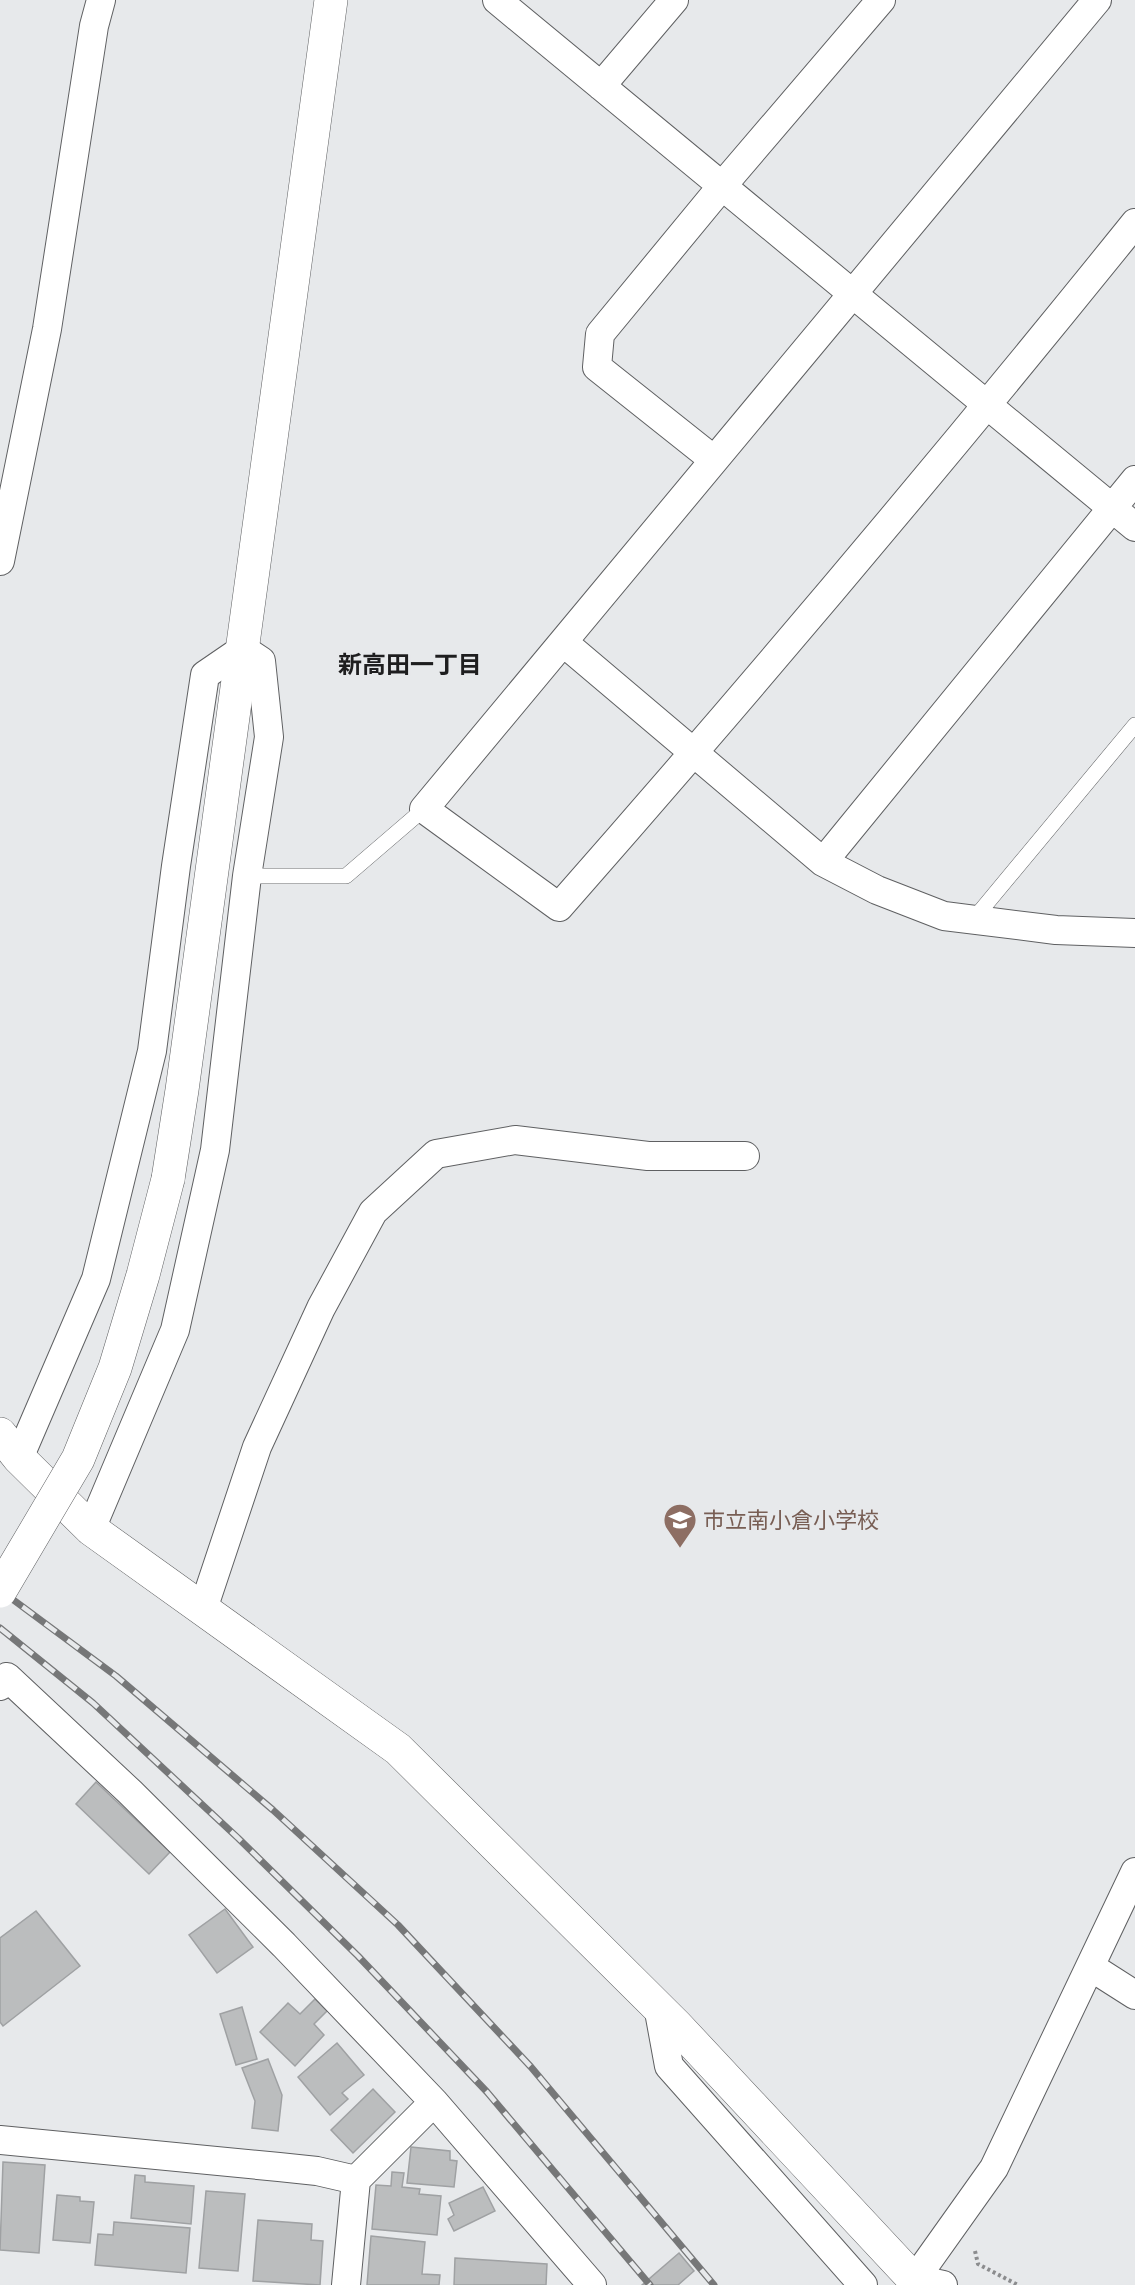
<svg xmlns="http://www.w3.org/2000/svg" width="1135" height="2285" font-family="'PT Sans Narrow','Noto Sans JP',sans-serif">
<rect width="100%" height="100%" fill="#e7e9eb"/>
<path fill="#bbbdbe" stroke="#9fa1a3" stroke-width="1.5" d="M 96,1782 L 170,1852 L 149,1874 L 76,1804 Z
M 225,1909 L 253,1947 L 217,1973 L 189,1935 Z
M 36,1911 L 80,1966 L 3,2026 L 0,2022 L 0,1938 Z
M 315,1999 L 327,2011 L 314,2024 L 324,2035 L 295,2066 L 260,2032 L 288,2003 L 300,2014 Z
M 242,2007 L 257,2059 L 236,2065 L 220,2014 Z
M 337,2043 L 364,2075 L 342,2093 L 348,2099 L 330,2115 L 298,2077 Z
M 268,2059 L 282,2095 L 278,2131 L 252,2128 L 255,2101 L 242,2068 Z
M 373,2089 L 395,2112 L 353,2153 L 331,2130 Z
M 411,2147 L 450,2151 L 450,2160 L 457,2161 L 454,2187 L 407,2183 Z
M 3,2162 L 45,2165 L 39,2253 L 0,2250 Z
M 392,2172 L 404,2173 L 402,2187 L 420,2189 L 419,2194 L 441,2196 L 437,2235 L 372,2229 L 376,2185 L 391,2186 Z
M 135,2175 L 145,2176 L 145,2182 L 194,2186 L 191,2224 L 131,2218 Z
M 483,2187 L 495,2211 L 454,2231 L 448,2219 L 454,2215 L 449,2203 Z
M 206,2191 L 245,2194 L 238,2271 L 199,2268 Z
M 57,2195 L 80,2197 L 80,2201 L 94,2202 L 90,2243 L 53,2240 Z
M 258,2220 L 312,2224 L 311,2240 L 323,2241 L 320,2285 L 253,2281 Z
M 114,2222 L 190,2228 L 186,2273 L 95,2265 L 98,2234 L 113,2235 Z
M 371,2236 L 425,2242 L 422,2274 L 440,2275 L 439,2285 L 367,2285 Z
M 679,2253 L 694,2271 L 678,2285 L 642,2285 Z
M 455,2258 L 547,2264 L 546,2285 L 454,2285 Z"/>
<g fill="none" stroke-linecap="round" stroke-linejoin="round">
<g stroke="#5f6062" stroke-width="16">
<path id="lane" d="M 247,876 L 346,876 L 424,809
M 973,920 L 1135,725"/>
</g>
<g stroke="#5f6062" stroke-width="30">
<path id="street" d="M 497,0 L 1135,527
M 1097,0 L 424,809 L 559,907 C 756,683 948,455 1135,223
M 601,86 L 674,0
M 714,460 L 597,367 L 600,334 L 722,186 L 881,0
M 0,561 L 47,329 L 94,26 L 101,0
M 563,642 L 823,862 L 877,890 L 944,916 L 1056,930 L 1135,933
M 823,862 L 1135,480
M 19,1458 L 96,1279 L 152,1051 L 176,866 L 205,675 L 243,649 L 261,661 L 269,737 L 247,876 L 215,1150 L 175,1330 L 91,1529
M 203,1609 L 257,1447 L 321,1308 L 373,1212 L 436,1154 L 515,1140 L 648,1156 L 745,1156
M 0,1686 L 7,1677 L 130,1792 L 284,1945 L 434,2102 L 592,2285
M 1091,1967 L 1135,1995
M 658,2006 L 669,2066 L 863,2285
M 0,2140 L 279,2167 L 317,2171 L 356,2180
M 346,2285 L 356,2180 L 434,2102
M 943,2285 L 915,2279 L 994,2168 L 1135,1872"/>
</g>
<g stroke="#5f6062" stroke-width="34">
<path id="secondary" d="M 168,1179 L 182,1090 L 331,0
M 0,1434 L 19,1458 L 91,1529 L 398,1749 L 677,2026 L 919,2285"/>
</g>
<path stroke="#8b8c8e" stroke-width="4" stroke-dasharray="3 3" stroke-linecap="butt" d="M 975,2251 L 978,2264 L 1018,2285"/>
<use href="#lane" stroke="#fff" stroke-width="15"/>
<use href="#street" stroke="#fff" stroke-width="28"/>
<use href="#secondary" stroke="#fff" stroke-width="33"/>
<g stroke="#767778" stroke-width="7">
<path id="rail" d="M 0,1590 L 116,1676 L 273,1810 L 398,1925 L 531,2067 L 714,2285
M 0,1628 L 93,1703 L 238,1838 L 358,1956 L 487,2092 L 650,2285"/>
</g>
<use href="#rail" stroke="#e7e9eb" stroke-width="4.5" stroke-dasharray="14" stroke-linecap="butt"/>
<g stroke="#5f6062" stroke-width="34" stroke-linecap="butt">
<path id="secondary-bridge" d="M 0,1591 L 78,1459 L 115,1368 L 143,1275 L 168,1179"/>
</g>
<use href="#secondary-bridge" stroke="#fff" stroke-width="33"/>
</g>
<defs>
<g id="school-pin" transform="scale(1.725)"><path d="M0 17L-7.5 6A9.5 9.5 0 1 1 7.5 6Z" fill="#8d6e63" stroke="#e7e9eb"/><path d="M0-5L7-2L0 1L-7-2ZM-4 1L0 2.5L4 1V4Q0 6-4 4Z" fill="#fff"/></g>
</defs>
<g fill-rule="evenodd">
<use href="#school-pin" x="680" y="1520"/>
</g>
<g text-anchor="middle" dominant-baseline="central" stroke-width="4.5" stroke-linejoin="round" paint-order="stroke">
<g font-size="22" fill="#785e54" stroke="#e7e9eb" text-anchor="start">
<text x="703" y="1520">市立南小倉小学校</text>
</g>
<g font-size="24" font-weight="bold" fill="#1e1e1f" stroke="#e7e9eb">
<text x="410" y="664">新高田一丁目</text>
</g>
</g>
</svg>
